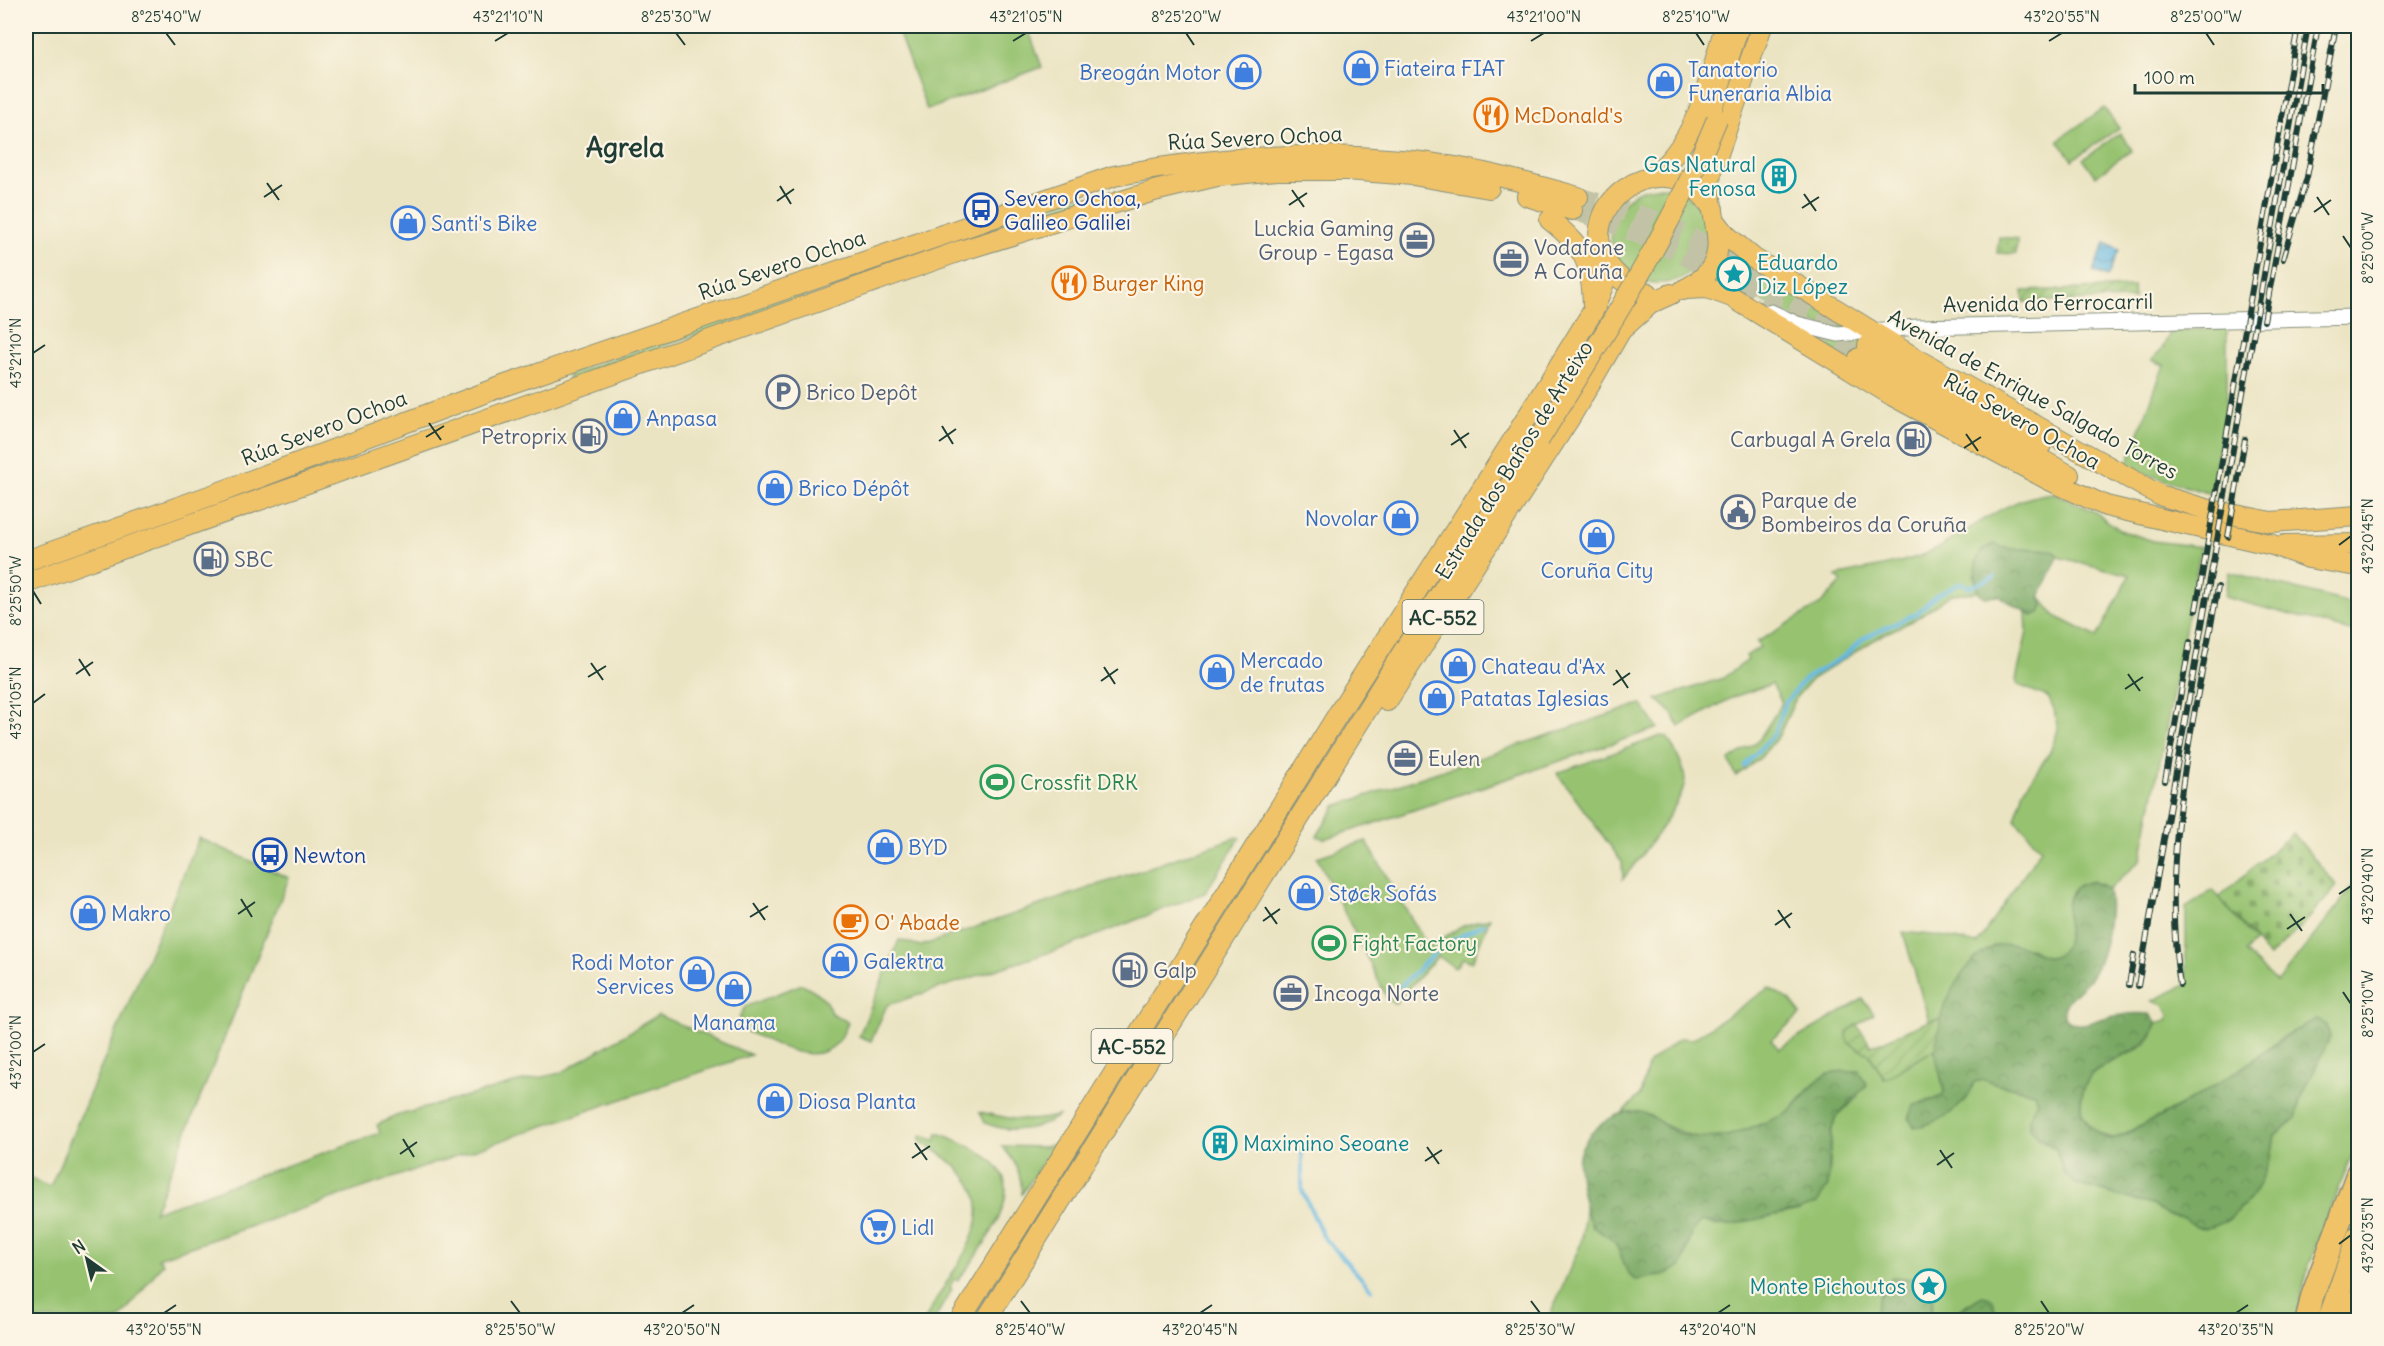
<svg xmlns="http://www.w3.org/2000/svg" width="2384" height="1346" font-family="Delius,sans-serif">
<defs>
<pattern id="forest-crowns" width="20" height="18" patternUnits="userSpaceOnUse" patternTransform="scale(1.5)"><rect width="20" height="18" fill="#79a963"/><path d="M2 6a3 3 0 1 1 6 0M12 15a3 3 0 1 1 6 0" fill="none" stroke="#638b52"/></pattern>
<pattern id="cemetery-stones" width="16" height="16" patternUnits="userSpaceOnUse" patternTransform="scale(1.5)"><rect width="16" height="16" fill="#97c371"/><path d="M2 7V4a2 2 0 0 1 4 0v3zM10 15v-3a2 2 0 0 1 4 0v3z" fill="#7ba05e"/></pattern>
<pattern id="park-dots" width="8" height="8" patternUnits="userSpaceOnUse" patternTransform="scale(1.5)"><rect width="8" height="8" fill="#97c371"/><path d="M2 2h.1M6 6h.1" fill="none" stroke="#7ba05e" stroke-width="1.8" stroke-linecap="round"/></pattern>
<pattern id="garden-furrows" width="10" height="10" patternUnits="userSpaceOnUse" patternTransform="scale(1.5)"><rect width="10" height="10" fill="#97c371"/><path d="M-1 1l2-2M0 10L10 0M9 11l2-2" fill="none" stroke="#7ba05e"/></pattern>
<pattern id="water-waves" width="16" height="10" patternUnits="userSpaceOnUse" patternTransform="scale(1.5)"><rect width="16" height="10" fill="#66b9e2"/><path d="M0 5q4-4 8 0t8 0" fill="none" stroke="#5398b8"/></pattern>
</defs>
<rect width="100%" height="100%" fill="#fcf5e5"/>
<filter id="ink" filterUnits="userSpaceOnUse"><feTurbulence type="fractalNoise" baseFrequency=".0167" numOctaves="2"/><feDisplacementMap in="SourceGraphic" scale="12" xChannelSelector="R" yChannelSelector="G"/><feConvolveMatrix kernelMatrix="1 2 1 2 8 2 1 2 1" color-interpolation-filters="sRGB"/></filter>
<filter id="wash" filterUnits="userSpaceOnUse"><feTurbulence type="fractalNoise" baseFrequency=".008" numOctaves="4" result="noise"/><feDisplacementMap in="SourceGraphic" scale="24" xChannelSelector="R" yChannelSelector="G"/><feGaussianBlur stdDeviation="1.35" result="paint"/><feColorMatrix in="noise" values="0 0 0 0 0 0 0 0 0 0 0 0 0 0 0 0 0 1.4 0 .05"/><feComposite in="paint" operator="in"/></filter>
<g filter="url(#wash)">
<rect width="100%" height="100%" fill="#ebe4c3"/>
<path fill="#97c371" stroke="#5b8052" stroke-width="1.5" d="M 896,26 L 1027,26 L 1042,67 L 927,110 Z
M 2104,108 L 2119,128 L 2072,160 L 2058,140 Z
M 2120,133 L 2132,150 L 2095,176 L 2083,159 Z
M1611 235a48 48 0 1 1 96 0a48 48 0 1 1-96 0Z
M 1083,194 L 1084,201 L 985,233 L 830,289 L 827,281 Z
M 1725,252 L 1743,263 L 1732,285 L 1709,280 Z
M 1751,268 L 1850,327 C 1816,332 1769,306 1740,289 Z
M 819,284 L 821,291 L 569,380 L 568,375 Z
M 2227,328 L 2227,393 L 2211,494 L 2126,468 L 2164,365 L 2152,360 L 2161,351 L 2171,331 Z
M 1812,336 L 1834,339 L 1867,336 L 1852,362 Z
M 353,451 L 355,458 L 26,577 L 26,569 Z
M 2054,493 L 2095,512 L 2120,530 L 2153,541 L 2201,547 L 2141,860 L 2108,890 L 2101,884 L 2068,902 L 2067,945 L 2058,956 L 2050,958 L 2041,956 L 2030,948 L 1993,946 C 1964,968 1952,984 1941,1019 L 1929,1021 L 1903,932 L 1941,936 L 1977,944 L 2041,849 L 2015,819 L 2024,790 L 2050,752 L 2058,730 L 2054,709 L 2048,697 L 2018,685 L 2016,680 L 2027,632 L 2026,613 L 2033,616 L 2040,597 L 2055,616 L 2097,637 L 2130,575 L 2058,557 L 1974,575 L 1978,592 L 1952,594 L 1912,621 L 1882,635 L 1812,679 L 1797,696 L 1779,735 L 1760,758 L 1736,776 L 1729,760 L 1759,740 L 1782,703 L 1772,684 L 1733,697 L 1679,727 L 1673,714 L 1657,699 L 1723,678 L 1748,660 L 1746,656 L 1760,647 L 1757,642 L 1821,604 L 1842,582 L 1836,576 C 1864,569 1910,563 1934,550 C 1976,528 2004,498 2054,493 Z
M 2229,572 L 2358,605 L 2358,633 L 2224,597 Z
M 1641,704 L 1658,728 L 1360,828 L 1324,839 L 1317,836 L 1336,806 Z
M 1661,736 L 1667,737 C 1675,751 1684,764 1685,780 C 1685,800 1637,862 1623,879 L 1622,862 L 1557,773 Z
M 1333,748 L 994,1289 L 996,1279 L 1299,794 Z
M 1237,837 L 1240,838 L 1205,893 L 1069,946 L 887,1005 L 871,1041 L 859,1036 L 899,940 L 921,946 Z
M 199,838 L 289,878 L 154,1212 L 380,1133 L 377,1125 L 396,1116 L 514,1083 L 561,1073 L 658,1015 L 751,1055 L 158,1258 L 163,1263 L 119,1320 L 26,1320 L 26,1177 L 50,1187 Z
M 1366,841 L 1428,947 L 1463,926 L 1490,918 L 1472,962 L 1463,958 L 1455,968 L 1438,956 L 1395,1003 L 1388,1000 L 1317,857 Z
M 2358,880 L 2358,1143 L 2331,1206 L 2309,1265 L 2295,1320 L 1982,1320 L 1968,1303 C 1956,1314 1947,1323 1931,1313 L 1936,1284 L 1930,1280 L 1900,1283 L 1876,1320 L 1548,1320 L 1581,1243 L 1585,1210 L 1592,1226 L 1614,1240 L 1629,1274 L 1685,1258 L 1692,1232 L 1702,1221 L 1716,1226 L 1799,1210 L 1830,1169 L 1831,1133 L 1835,1118 L 1858,1097 L 1859,1071 C 1832,1070 1817,1078 1800,1099 C 1796,1103 1793,1109 1788,1113 C 1782,1117 1737,1133 1728,1136 C 1684,1148 1662,1113 1623,1112 L 1640,1095 L 1649,1063 L 1680,1038 L 1693,1039 L 1769,988 L 1790,1000 L 1801,1014 L 1771,1040 L 1779,1049 L 1863,999 L 1874,1014 L 1847,1032 L 1849,1043 L 1869,1054 L 1884,1079 L 1935,1049 L 1944,1093 L 1936,1099 L 1922,1102 L 1924,1126 L 1950,1113 L 1974,1082 L 1983,1080 L 2034,1093 L 2038,1101 L 2029,1119 L 2037,1137 L 2056,1149 L 2063,1172 L 2076,1184 L 2153,1205 L 2167,1215 L 2176,1217 L 2227,1221 L 2247,1202 L 2271,1157 L 2275,1135 L 2296,1118 L 2300,1100 L 2330,1037 L 2285,1035 C 2235,1078 2174,1110 2115,1138 C 2100,1136 2090,1129 2083,1115 C 2080,1109 2081,1104 2082,1097 C 2086,1062 2125,1062 2147,1043 C 2153,1038 2155,1030 2157,1023 L 2167,1020 L 2169,1014 L 2164,1005 L 2152,1001 L 2186,985 L 2186,908 L 2213,890 L 2255,941 L 2245,952 L 2277,983 Z
M 802,984 C 818,992 825,996 831,1013 L 848,1022 C 845,1029 842,1038 837,1043 C 812,1070 766,1039 739,1028 L 740,1015 L 745,1007 Z
M 980,1112 C 1009,1119 1031,1124 1060,1115 C 1037,1131 1012,1134 985,1123 Z
M 938,1133 C 1024,1164 1020,1193 972,1262 C 968,1268 963,1272 958,1280 L 954,1279 L 950,1287 L 952,1289 L 934,1320 L 925,1320 C 964,1244 1025,1201 920,1141 L 922,1135 L 936,1141 Z
M 1055,1143 L 1022,1194 C 1021,1172 1016,1161 1001,1146 L 1045,1147 Z"/>
<path fill="url(#forest-crowns)" stroke="#4c734c" stroke-width="1.5" d="M 1995,544 C 2014,555 2041,543 2057,554 L 2058,557 L 2040,597 L 2043,605 L 2040,613 L 2033,616 L 1999,596 L 1985,597 L 1978,592 C 1974,573 1972,549 1995,544 Z
M 2092,881 L 2108,890 C 2113,911 2104,961 2090,978 C 2083,987 2066,998 2064,1010 C 2062,1020 2073,1025 2082,1024 C 2088,1024 2094,1021 2100,1019 C 2116,1015 2133,1012 2150,1014 L 2157,1023 C 2146,1062 2094,1052 2083,1091 C 2079,1103 2080,1115 2089,1125 C 2096,1132 2105,1141 2116,1138 C 2124,1136 2133,1130 2141,1126 C 2185,1106 2227,1079 2266,1051 C 2283,1039 2296,1027 2316,1020 L 2327,1025 L 2330,1037 L 2300,1100 L 2296,1118 L 2275,1135 L 2271,1157 L 2259,1186 L 2247,1202 L 2227,1221 L 2208,1228 L 2195,1227 L 2185,1218 L 2167,1215 L 2153,1205 L 2076,1184 L 2063,1172 L 2056,1149 L 2029,1128 L 2029,1119 L 2038,1101 L 2034,1093 L 1983,1080 L 1974,1082 C 1968,1106 1938,1125 1914,1127 L 1909,1119 L 1914,1105 L 1936,1099 L 1944,1093 C 1943,1075 1933,1060 1935,1043 C 1938,1008 1967,946 2007,944 C 2024,943 2034,954 2050,958 C 2089,947 2042,890 2092,881 Z
M 1859,1071 L 1867,1085 L 1835,1118 L 1831,1133 L 1828,1186 L 1817,1203 L 1799,1210 L 1726,1226 L 1702,1221 L 1692,1232 L 1681,1267 L 1663,1275 L 1637,1280 C 1622,1276 1624,1249 1612,1240 C 1603,1233 1594,1230 1589,1219 C 1584,1205 1576,1170 1579,1156 C 1585,1131 1616,1108 1640,1112 C 1653,1115 1662,1124 1672,1130 C 1686,1138 1710,1139 1726,1136 C 1732,1135 1786,1115 1789,1112 C 1818,1086 1811,1069 1859,1071 Z
M 1892,1277 L 1930,1280 L 1936,1284 C 1937,1296 1930,1302 1931,1313 C 1951,1326 1964,1304 1983,1296 L 1993,1299 L 1996,1315 L 1991,1320 L 1873,1320 L 1880,1296 Z"/>
<path fill="url(#cemetery-stones)" stroke="#5b8052" stroke-width="1.5" d="M 2293,833 L 2337,886 L 2304,924 L 2269,957 L 2219,897 Z"/>
<path fill="url(#park-dots)" stroke="#5b8052" stroke-width="1.5" d="M 1999,237 L 2017,239 L 2016,254 L 1997,253 Z"/>
<path fill="url(#garden-furrows)" stroke="#5b8052" stroke-width="1.5" d="M 2133,287 L 2134,299 L 2024,302 L 2023,291 Z
M 1941,1019 L 1935,1049 L 1885,1079 L 1869,1054 L 1849,1043 L 1846,1037 L 1847,1032 L 1857,1025 L 1871,1046 L 1929,1021 Z"/>
<path fill="url(#water-waves)" stroke="#427b8b" stroke-width="1.5" d="M 2105,243 L 2119,250 L 2107,277 L 2093,271 Z"/>
<g fill="none" stroke-linecap="round" stroke-linejoin="round">
<path stroke="#66b9e2" stroke-width="4" d="M 1744,766 L 1774,734 L 1786,702 L 1805,679 L 1844,656 L 1864,638 L 1917,613 L 1938,594 L 1961,583 L 1970,587 L 1994,577
M 1393,994 L 1443,945 L 1484,924
M 1302,1146 L 1302,1190 L 1323,1236 L 1372,1290"/>
</g>
</g>
<g filter="url(#ink)">
<g fill="none" stroke-linecap="round" stroke-linejoin="round">
<path stroke="#c2c3a6" stroke-width="20" stroke-dasharray="20 10" stroke-linecap="butt" d="M 1578,197 L 1654,220 L 1706,245 L 1858,339
M 1572,210 C 1677,240 1766,302 1859,358"/>
<g stroke="#85907c" stroke-width="17">
<path id="minor" d="M 1771,312 L 1797,324 L 1838,334 L 1917,327 L 2358,317"/>
</g>
<g stroke="#85907c" stroke-width="22">
<path id="major" d="M 1710,114 L 1739,26
M 1650,177 C 1697,146 1710,77 1725,26
M 1527,196 L 1572,210
M 1550,220 C 1584,247 1592,262 1593,306
M 1717,223 L 1727,236 L 1753,258 L 1912,356 L 2159,495 L 2206,509 L 2271,522 L 2358,516
M 1685,289 L 1707,288 L 1732,297 L 1893,396 L 2049,480 L 2106,506 L 2273,545 L 2308,558 L 2358,566
M 1683,290 C 1745,262 1703,216 1711,174 L 1762,26
M 1648,293 C 1634,290 1624,283 1614,272 C 1561,214 1663,130 1713,209
M 1868,346 L 2041,445
M 1859,358 L 2069,475
M 2285,545 L 2358,544
M 26,561 L 215,494 L 503,386 L 1114,176 C 1212,156 1314,151 1413,161 C 1469,167 1524,182 1578,197
M 26,583 L 960,251 L 1154,191 L 1217,176 L 1276,170 L 1346,170 L 1413,175 L 1489,188
M 1387,701 L 1571,416 L 1621,330 L 1651,303 L 1671,294
M 960,1320 L 1345,703 L 1510,445 L 1593,311 L 1610,268
M 986,1320 L 1401,655 L 1539,440"/>
</g>
<g stroke="#85907c" stroke-width="25">
<path id="highway" d="M 2307,1320 L 2312,1297 L 2358,1172
M 2329,1320 L 2358,1237
M 2351,1320 L 2358,1300"/>
</g>
<use href="#minor" stroke="#fff" stroke-width="15"/>
<use href="#major" stroke="#f1c369" stroke-width="20"/>
<use href="#highway" stroke="#f1c369" stroke-width="22"/>
<g stroke="#1f3d34" stroke-width="6">
<path id="rail" d="M 2358,31 L 2358,30
M 2283,259 L 2307,177 L 2336,26
M 2264,321 L 2318,26
M 2228,537 L 2245,439
M 2196,610 L 2298,26
M 2165,781 L 2190,642
M 2129,985 L 2134,955
M 2180,985 C 2159,852 2195,717 2218,587
M 2138,986 L 2308,26"/>
</g>
<use href="#rail" stroke="#fcf5e5" stroke-width="4" stroke-dasharray="11" stroke-linecap="butt"/>
<g stroke="#85907c" stroke-width="22" stroke-linecap="butt">
<path id="major-bridge" d="M 1539,440 C 1604,335 1670,233 1717,119"/>
</g>
<use href="#major-bridge" stroke="#f1c369" stroke-width="20"/>
</g>
</g>
<path fill="none" stroke="#1f3d34" stroke-width="2" d="M 166,33 L 175,45M 676,33 L 685,45M 1186,33 L 1194,45M 1696,33 L 1704,45M 2206,33 L 2214,45M 495,41 L 508,33M 1013,41 L 1026,33M 1531,41 L 1544,33M 2049,41 L 2062,33M 267,183 L 279,200M 780,186 L 791,204M 1292,190 L 1304,207M 1804,194 L 1816,211M 264,197 L 282,185M 2317,197 L 2329,215M 777,201 L 794,189M 1289,205 L 1307,193M 1802,208 L 1819,197M 2314,212 L 2331,200M 2343,236 L 2351,248M 33,353 L 45,345M 429,423 L 441,440M 942,426 L 953,444M 1454,430 L 1466,448M 1966,434 L 1978,451M 426,437 L 444,426M 939,441 L 956,429M 1451,445 L 1469,433M 1964,448 L 1981,437M 2339,545 L 2351,536M 33,591 L 41,604M 79,659 L 90,676M 591,663 L 603,680M 1104,667 L 1115,684M 1616,670 L 1628,688M 76,674 L 93,662M 2128,674 L 2140,691M 588,677 L 606,666M 1101,681 L 1118,669M 1613,685 L 1630,673M 2125,689 L 2143,677M 33,703 L 45,694M 2339,894 L 2351,886M 241,899 L 252,917M 753,903 L 765,920M 1265,907 L 1277,924M 1778,910 L 1790,928M 238,914 L 255,902M 2290,914 L 2302,931M 750,917 L 768,906M 1263,921 L 1280,909M 1775,925 L 1792,913M 2287,929 L 2305,917M 2343,992 L 2351,1004M 33,1052 L 45,1044M 403,1139 L 414,1157M 915,1143 L 927,1160M 1427,1147 L 1439,1164M 1940,1150 L 1952,1168M 400,1154 L 417,1142M 912,1158 L 930,1146M 1425,1161 L 1442,1150M 1937,1165 L 1954,1153M 2339,1244 L 2351,1235M 511,1301 L 520,1313M 1021,1301 L 1030,1313M 1531,1301 L 1540,1313M 2041,1301 L 2049,1313M 164,1313 L 176,1305M 682,1313 L 694,1305M 1200,1313 L 1212,1305M 1718,1313 L 1730,1305M 2236,1313 L 2248,1305"/>
<defs>
<g id="shop-ring" transform="scale(1.725)"><circle r="9.5" fill="#fcf5e5" stroke="#3f7fe0" stroke-width="1.5"/><path d="M-5-2.5h2.3a2.7 3.5 0 0 1 5.4 0H5L5.5 6h-11ZM-1.5-2.5h3a1.5 2.3 0 0 0-3 0Z" fill="#3f7fe0"/></g>
<g id="restaurant-ring" transform="scale(1.725)"><circle r="9.5" fill="#fcf5e5" stroke="#e8710a" stroke-width="1.5"/><path d="M-5-6h1v4h1v-4h1v4h1v-4h1v5L-1.5 .5V6h-2V.5L-5-1ZM5-6V6H3V1.5H1.5Q1.5-4 5-6Z" fill="#e8710a"/></g>
<g id="building-ring" transform="scale(1.725)"><circle r="9.5" fill="#fcf5e5" stroke="#0f9aa8" stroke-width="1.5"/><path d="M-4-6H4V6H1V3H-1V6H-4ZM-2.5-4.3h1.7v1.8h-1.7ZM.8-4.3h1.7v1.8H.8ZM-2.5-1h1.7V.8h-1.7ZM.8-1h1.7V.8H.8Z" fill="#0f9aa8"/></g>
<g id="bus-ring" transform="scale(1.725)"><circle r="9.5" fill="#fcf5e5" stroke="#1a4fb4" stroke-width="1.5"/><path d="M-5-6H5V4H4V6H2V4H-2V6H-4V4H-5ZM-3.5-4V0h7V-4ZM-3.5 1.2v1.5H-2V1.2ZM2 1.2v1.5H3.5V1.2Z" fill="#1a4fb4"/></g>
<g id="office-ring" transform="scale(1.725)"><circle r="9.5" fill="#fcf5e5" stroke="#5c6f8a" stroke-width="1.5"/><path d="M-6-3h4V-5.5h4V-3h4V5H-6ZM-1-4.5V-3h2v-1.5ZM-6 0V1H6V0Z" fill="#5c6f8a"/></g>
<g id="sight-ring" transform="scale(1.725)"><circle r="9.5" fill="#fcf5e5" stroke="#0f9aa8" stroke-width="1.5"/><path d="M0-6L1.8-2.2L6-1.7L2.9 1.2L3.7 5.4L0 3.3L-3.7 5.4L-2.9 1.2L-6-1.7L-1.8-2.2Z" fill="#0f9aa8"/></g>
<g id="parking-ring" transform="scale(1.725)"><circle r="9.5" fill="#fcf5e5" stroke="#5c6f8a" stroke-width="1.5"/><path d="M-3.5-5.5H1a3.5 3.5 0 0 1 0 7H-1V5.5H-3.5ZM-1-3.4V-.6H.8a1.4 1.4 0 0 0 0-2.8Z" fill="#5c6f8a"/></g>
<g id="fuel-ring" transform="scale(1.725)"><circle r="9.5" fill="#fcf5e5" stroke="#5c6f8a" stroke-width="1.5"/><path d="M-5.5-6h7V0h2V4h1.3V-2.5L3-4.5l.8-.8L6-3V5H2.5V1h-1V6h-7ZM-4.2-4.7v3.2H.2V-4.7Z" fill="#5c6f8a"/></g>
<g id="civic-ring" transform="scale(1.725)"><circle r="9.5" fill="#fcf5e5" stroke="#5c6f8a" stroke-width="1.5"/><path d="M-.6-6.5H3V-4.5H.6V-3L4-1V1h2V6H-6V1h2V-1L-.6-3ZM-1.2 2.5V6h2.4V2.5Z" fill="#5c6f8a"/></g>
<g id="stadium-ring" transform="scale(1.725)"><circle r="9.5" fill="#fcf5e5" stroke="#2e9e5b" stroke-width="1.5"/><path d="M0-5a6.5 5 0 1 0 0 10a6.5 5 0 1 0 0-10ZM-3.5-1.8h7v3.6h-7Z" fill="#2e9e5b"/></g>
<g id="cafe-ring" transform="scale(1.725)"><circle r="9.5" fill="#fcf5e5" stroke="#e8710a" stroke-width="1.5"/><path d="M-5.5-4.5H6V0H3Q3 3.5 0 3.5H-2.5Q-5.5 3.5-5.5 0ZM3-3.2v2h1.7v-2ZM-6 4.5H4V6H-6Z" fill="#e8710a"/></g>
<g id="supermarket-ring" transform="scale(1.725)"><circle r="9.5" fill="#fcf5e5" stroke="#3f7fe0" stroke-width="1.5"/><path d="M-6-5.5h2.5l.6 2H6L4.5 2H-2.5L-4.4-4H-6ZM-1.5 3.2a1.3 1.3 0 1 0 .1 0ZM3 3.2a1.3 1.3 0 1 0 .1 0Z" fill="#3f7fe0"/></g>
</defs>
<g fill-rule="evenodd">
<use href="#shop-ring" x="1361" y="68"/>
<use href="#shop-ring" x="1244" y="72"/>
<use href="#shop-ring" x="1665" y="81"/>
<use href="#restaurant-ring" x="1491" y="115"/>
<use href="#building-ring" x="1779" y="176"/>
<use href="#bus-ring" x="981" y="210"/>
<use href="#shop-ring" x="408" y="223"/>
<use href="#office-ring" x="1417" y="240"/>
<use href="#office-ring" x="1511" y="259"/>
<use href="#sight-ring" x="1734" y="274"/>
<use href="#restaurant-ring" x="1069" y="283"/>
<use href="#parking-ring" x="783" y="392"/>
<use href="#shop-ring" x="623" y="418"/>
<use href="#fuel-ring" x="590" y="436"/>
<use href="#fuel-ring" x="1914" y="439"/>
<use href="#shop-ring" x="775" y="488"/>
<use href="#civic-ring" x="1738" y="512"/>
<use href="#shop-ring" x="1401" y="518"/>
<use href="#shop-ring" x="1597" y="537"/>
<use href="#fuel-ring" x="211" y="559"/>
<use href="#shop-ring" x="1458" y="666"/>
<use href="#shop-ring" x="1217" y="672"/>
<use href="#shop-ring" x="1437" y="698"/>
<use href="#office-ring" x="1405" y="758"/>
<use href="#stadium-ring" x="997" y="782"/>
<use href="#shop-ring" x="885" y="847"/>
<use href="#bus-ring" x="270" y="855"/>
<use href="#shop-ring" x="1306" y="893"/>
<use href="#shop-ring" x="88" y="913"/>
<use href="#cafe-ring" x="851" y="922"/>
<use href="#stadium-ring" x="1329" y="943"/>
<use href="#shop-ring" x="840" y="961"/>
<use href="#fuel-ring" x="1130" y="970"/>
<use href="#shop-ring" x="697" y="974"/>
<use href="#shop-ring" x="734" y="989"/>
<use href="#office-ring" x="1291" y="993"/>
<use href="#shop-ring" x="775" y="1101"/>
<use href="#building-ring" x="1220" y="1143"/>
<use href="#supermarket-ring" x="878" y="1227"/>
<use href="#sight-ring" x="1929" y="1286"/>
</g>
<g text-anchor="middle" dominant-baseline="central" stroke-width="4.5" stroke-linejoin="round" paint-order="stroke">
<g fill="#fcf5e5" stroke="#617469" stroke-width="1.5">
<rect x="1402.5" y="600" width="81" height="34" rx="4.5"/>
<rect x="1091.5" y="1029" width="81" height="34" rx="4.5"/>
</g>
<g font-size="20" font-weight="bold" fill="#1f3d34">
<text x="1443" y="617">AC-552</text>
<text x="1132" y="1046">AC-552</text>
</g>
<g font-size="21" fill="#366cbe" stroke="#fcf5e5" text-anchor="start">
<text x="1384" y="68">Fiateira FIAT</text>
<text x="1688" y="69">Tanatorio<tspan x="1688" dy="24">Funeraria Albia</tspan></text>
<text x="1221" y="72" text-anchor="end">Breogán Motor</text>
<text x="431" y="223">Santi's Bike</text>
<text x="646" y="418">Anpasa</text>
<text x="798" y="488">Brico Dépôt</text>
<text x="1378" y="518" text-anchor="end">Novolar</text>
<text x="1597" y="570" text-anchor="middle">Coruña City</text>
<text x="1240" y="660">Mercado<tspan x="1240" dy="24">de frutas</tspan></text>
<text x="1481" y="666">Chateau d'Ax</text>
<text x="1460" y="698">Patatas Iglesias</text>
<text x="908" y="847">BYD</text>
<text x="1329" y="893">Støck Sofás</text>
<text x="111" y="913">Makro</text>
<text x="863" y="961">Galektra</text>
<text x="674" y="962" text-anchor="end">Rodi Motor<tspan x="674" dy="24">Services</tspan></text>
<text x="734" y="1022" text-anchor="middle">Manama</text>
<text x="798" y="1101">Diosa Planta</text>
<text x="901" y="1227">Lidl</text>
</g>
<g font-size="21" fill="#c56008" stroke="#fcf5e5" text-anchor="start">
<text x="1514" y="115">McDonald's</text>
<text x="1092" y="283">Burger King</text>
<text x="874" y="922">O' Abade</text>
</g>
<g font-size="21" fill="#1f3d34" stroke="#fcf5e5">
<text transform="translate(1255 138) rotate(-3)">Rúa Severo Ochoa</text>
<text transform="translate(782 265) rotate(-19)">Rúa Severo Ochoa</text>
<text transform="translate(2048 303) rotate(-1)">Avenida do Ferrocarril</text>
<text transform="translate(2033 394) rotate(29)">Avenida de Enrique Salgado Torres</text>
<text transform="translate(2022 421) rotate(29)">Rúa Severo Ochoa</text>
<text transform="translate(324 428) rotate(-21)">Rúa Severo Ochoa</text>
<text transform="translate(1514 460) rotate(-58)">Estrada dos Baños de Arteixo</text>
</g>
<g font-size="21" fill="#0d838f" stroke="#fcf5e5" text-anchor="end">
<text x="1756" y="164">Gas Natural<tspan x="1756" dy="24">Fenosa</tspan></text>
<text x="1757" y="262" text-anchor="start">Eduardo<tspan x="1757" dy="24">Diz López</tspan></text>
<text x="1243" y="1143" text-anchor="start">Maximino Seoane</text>
<text x="1906" y="1286">Monte Pichoutos</text>
</g>
<g font-size="21" fill="#164399" stroke="#fcf5e5" text-anchor="start">
<text x="1004" y="198">Severo Ochoa,<tspan x="1004" dy="24">Galileo Galilei</tspan></text>
<text x="293" y="855">Newton</text>
</g>
<g font-size="21" fill="#4e5e75" stroke="#fcf5e5" text-anchor="start">
<text x="1394" y="228" text-anchor="end">Luckia Gaming<tspan x="1394" dy="24">Group - Egasa</tspan></text>
<text x="1534" y="247">Vodafone<tspan x="1534" dy="24">A Coruña</tspan></text>
<text x="806" y="392">Brico Depôt</text>
<text x="567" y="436" text-anchor="end">Petroprix</text>
<text x="1891" y="439" text-anchor="end">Carbugal A Grela</text>
<text x="1761" y="500">Parque de<tspan x="1761" dy="24">Bombeiros da Coruña</tspan></text>
<text x="234" y="559">SBC</text>
<text x="1428" y="758">Eulen</text>
<text x="1153" y="970">Galp</text>
<text x="1314" y="993">Incoga Norte</text>
</g>
<g font-size="21" fill="#27864d" stroke="#fcf5e5" text-anchor="start">
<text x="1020" y="782">Crossfit DRK</text>
<text x="1352" y="943">Fight Factory</text>
</g>
<g font-size="27" font-weight="bold" fill="#1f3d34" stroke="#fcf5e5">
<text x="625" y="147">Agrela</text>
</g>
</g>
<rect width="2384" height="1346" fill="none" stroke="#fcf5e5" stroke-width="66"/>
<g transform="translate(87 1259) rotate(326)" stroke="#fcf5e5" stroke-width="4.5" paint-order="stroke">
<path d="M0-4.5L10 22L0 15L-10 22Z" fill="#1f3d34"/>
<text y="-9" font-size="16" font-weight="bold" text-anchor="middle" fill="#1f3d34">N</text>
</g>
<path d="M2135 84v9h188v-9" fill="none" stroke="#1f3d34" stroke-width="3"/>
<text x="2144" y="84" font-size="18" fill="#1f3d34" stroke="#fcf5e5" stroke-width="4.5" paint-order="stroke">100 m</text>
<rect x="33" y="33" width="2318" height="1280" fill="none" stroke="#1f3d34" stroke-width="2"/>
<g font-size="15" text-anchor="middle" fill="#1f3d34">
<text x="166" y="22">8°25'40"W</text>
<text x="508" y="22">43°21'10"N</text>
<text x="676" y="22">8°25'30"W</text>
<text x="1026" y="22">43°21'05"N</text>
<text x="1186" y="22">8°25'20"W</text>
<text x="1544" y="22">43°21'00"N</text>
<text x="1696" y="22">8°25'10"W</text>
<text x="2062" y="22">43°20'55"N</text>
<text x="2206" y="22">8°25'00"W</text>
<text transform="translate(2368 248) rotate(-90)" y="5">8°25'00"W</text>
<text transform="translate(16 353) rotate(-90)" y="5">43°21'10"N</text>
<text transform="translate(2368 536) rotate(-90)" y="5">43°20'45"N</text>
<text transform="translate(16 591) rotate(-90)" y="5">8°25'50"W</text>
<text transform="translate(16 703) rotate(-90)" y="5">43°21'05"N</text>
<text transform="translate(2368 886) rotate(-90)" y="5">43°20'40"N</text>
<text transform="translate(2368 1004) rotate(-90)" y="5">8°25'10"W</text>
<text transform="translate(16 1052) rotate(-90)" y="5">43°21'00"N</text>
<text transform="translate(2368 1235) rotate(-90)" y="5">43°20'35"N</text>
<text x="164" y="1335">43°20'55"N</text>
<text x="520" y="1335">8°25'50"W</text>
<text x="682" y="1335">43°20'50"N</text>
<text x="1030" y="1335">8°25'40"W</text>
<text x="1200" y="1335">43°20'45"N</text>
<text x="1540" y="1335">8°25'30"W</text>
<text x="1718" y="1335">43°20'40"N</text>
<text x="2049" y="1335">8°25'20"W</text>
<text x="2236" y="1335">43°20'35"N</text>
</g>
</svg>
